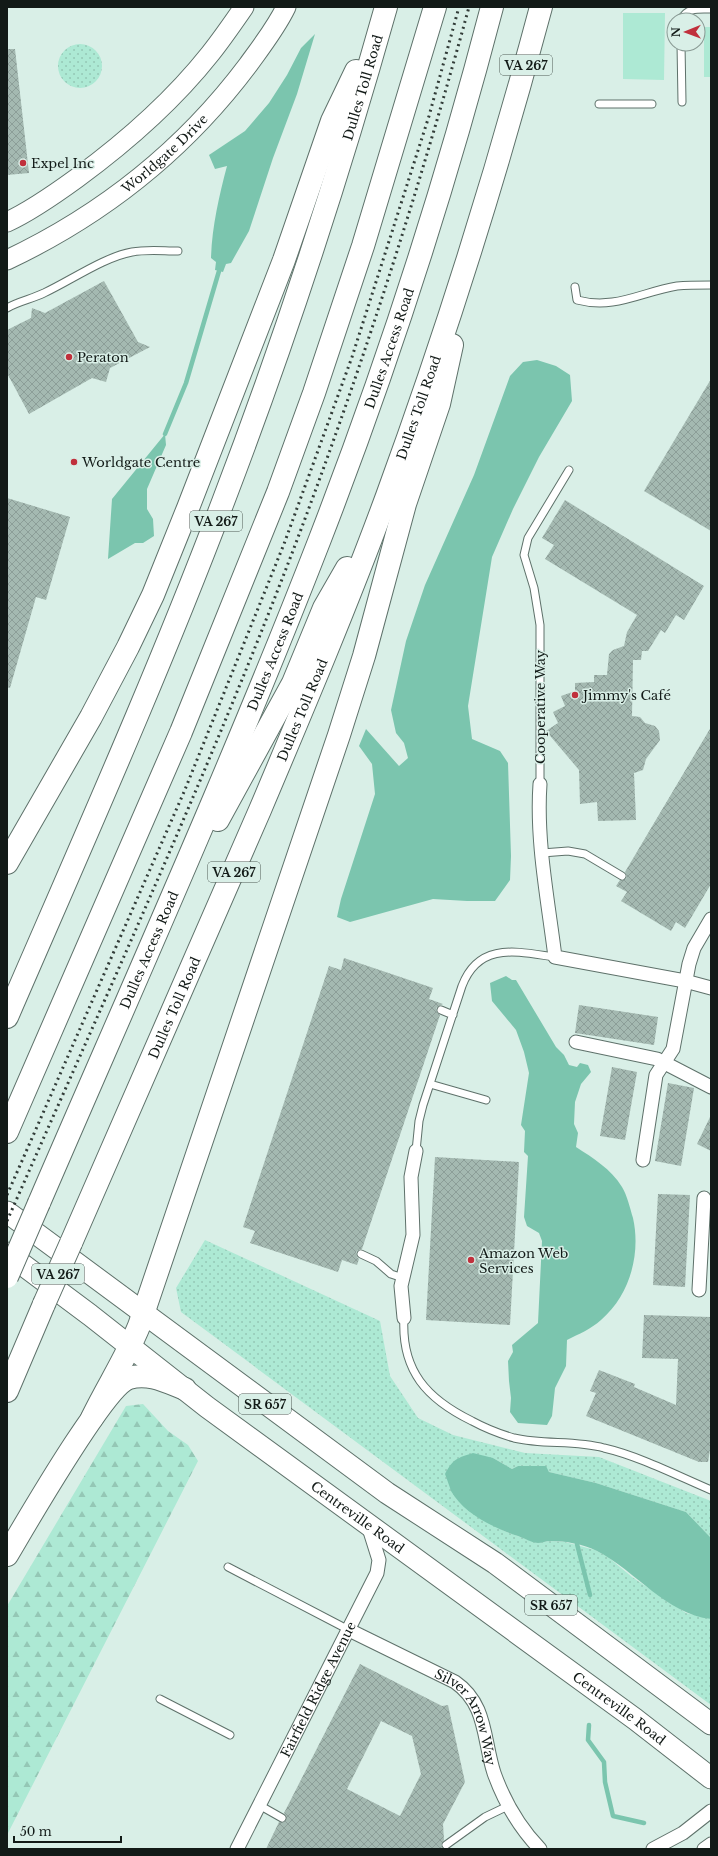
<svg xmlns="http://www.w3.org/2000/svg" width="718" height="1856" font-family="'Libre Baskerville',serif">
<defs>
<pattern id="grass-dots" width="8" height="8" patternUnits="userSpaceOnUse"><rect width="8" height="8" fill="#ade9d4"/><path d="M2 2h.1M6 6h.1" fill="none" stroke="#94c7b5" stroke-width="1.8" stroke-linecap="round"/></pattern>
<pattern id="forest-firs" width="22" height="20" patternUnits="userSpaceOnUse"><rect width="22" height="20" fill="#ade9d4"/><path d="M5 1l3.5 6h-7zM16 11l3.5 6h-7z" fill="#94c7b5"/></pattern>
<pattern id="building-cross-hatch" width="8" height="8" patternUnits="userSpaceOnUse"><rect width="8" height="8" fill="#a4b9b1"/><path d="M0 0l8 8M0 8l8-8" fill="none" stroke="#8c9e98"/></pattern>
</defs>
<rect width="100%" height="100%" fill="#d9efe7"/>
<path fill="url(#grass-dots)" d="M58 66a22 22 0 1 1 44 0a22 22 0 1 1-44 0Z
M 205,1240 L 380,1321 L 390,1376 L 418,1418 L 453,1435 L 525,1453 L 599,1457 L 711,1501 L 711,1538 L 686,1512 L 596,1483 L 549,1472 L 545,1466 L 518,1466 L 512,1469 L 493,1458 L 466,1508 L 504,1531 L 537,1543 L 549,1541 L 565,1542 L 595,1550 L 608,1557 L 632,1577 L 686,1613 L 711,1619 L 711,1705 L 181,1312 L 176,1288 Z"/>
<path fill="url(#forest-firs)" d="M 143,1404 L 168,1431 L 188,1445 L 198,1461 L 7,1835 L 7,1606 L 126,1406 Z"/>
<path fill="#ade9d4" d="M 623,13 L 665,13 L 664,80 L 623,79 Z
M 704,27 L 711,27 L 711,77 L 704,77 Z"/>
<path fill="#7bc5ae" d="M 315,34 L 297,94 L 273,158 L 249,231 L 231,263 L 226,264 L 223,272 L 215,270 L 216,262 L 211,258 C 212,227 219,196 227,166 L 215,169 L 209,155 L 245,131 L 269,103 L 287,75 L 301,48 Z
M 537,360 L 556,366 L 570,375 L 572,401 L 539,457 L 513,509 L 492,557 L 468,706 L 472,739 L 500,751 L 508,763 L 511,856 L 510,880 L 495,901 L 467,901 L 433,899 L 350,922 L 337,917 L 341,899 L 375,794 L 372,764 L 359,746 L 366,729 L 399,766 L 408,758 L 404,743 L 396,733 L 391,710 L 406,641 L 425,585 L 474,475 L 510,376 L 523,362 Z
M 165,434 L 166,445 L 147,489 L 147,509 L 153,519 L 154,536 L 143,543 L 135,543 L 108,559 L 112,499 Z
M 506,976 L 512,980 L 516,980 L 556,1047 L 564,1055 L 569,1065 L 577,1067 L 580,1063 L 588,1065 L 591,1072 L 581,1084 L 575,1102 L 574,1124 L 578,1133 L 576,1147 C 593,1158 611,1169 622,1187 C 627,1195 630,1208 633,1218 C 641,1254 630,1295 601,1320 C 591,1329 579,1334 567,1340 L 566,1366 L 555,1388 L 552,1416 L 547,1425 L 518,1423 L 510,1412 L 511,1398 L 509,1381 L 508,1361 L 513,1352 L 512,1345 L 538,1323 L 542,1241 L 539,1233 L 527,1226 L 524,1217 L 528,1156 L 524,1152 L 525,1131 L 521,1125 L 529,1073 L 524,1052 L 516,1030 L 492,1001 L 490,983 Z
M 473,1453 L 493,1458 L 512,1469 L 518,1466 L 546,1466 L 549,1472 L 596,1483 L 686,1512 L 711,1538 L 711,1619 C 666,1614 636,1571 597,1551 C 583,1544 566,1541 550,1541 C 546,1541 542,1543 538,1543 C 532,1543 524,1538 518,1536 C 494,1528 464,1514 451,1491 C 449,1485 447,1479 445,1474 C 453,1459 457,1458 473,1453 Z"/>
<g fill="none" stroke-linecap="round" stroke-linejoin="round">
<path stroke="#7bc5ae" stroke-width="4.5" d="M 165,434 L 186,383 L 219,271
M 577,1544 L 590,1595
M 589,1725 L 588,1740 L 604,1762 L 605,1782 L 613,1816 L 644,1823"/>
</g>
<path fill="url(#building-cross-hatch)" fill-rule="evenodd" d="M 7,49 L 15,49 L 29,173 L 7,175 Z
M 104,281 L 138,342 L 150,347 L 110,368 L 106,382 L 92,378 L 29,414 L 7,373 L 7,330 L 31,318 L 32,308 L 45,313 Z
M 711,379 L 711,531 L 644,491 Z
M 7,498 L 70,517 L 46,600 L 36,597 L 10,688 L 7,687 Z
M 565,500 L 704,586 L 684,620 L 676,615 L 665,633 L 661,630 L 648,651 L 642,651 L 641,660 L 633,660 L 632,716 L 640,717 L 645,723 L 655,726 L 659,731 L 660,740 L 646,759 L 643,770 L 634,773 L 636,820 L 598,821 L 597,802 L 580,804 L 579,770 L 546,731 L 558,723 L 553,712 L 565,706 L 561,696 L 575,691 L 575,683 L 594,682 L 594,675 L 607,675 L 609,654 L 613,650 L 624,646 L 627,632 L 637,615 L 545,559 L 554,545 L 542,538 Z
M 711,727 L 711,884 L 685,928 L 676,922 L 671,931 L 621,901 L 627,892 L 616,886 L 620,880 L 626,879 L 627,876 L 625,872 Z
M 344,958 L 433,988 L 429,999 L 443,1004 L 436,1008 L 437,1013 L 440,1015 L 362,1249 L 358,1250 L 356,1252 L 357,1257 L 359,1259 L 357,1265 L 342,1260 L 338,1272 L 250,1243 L 255,1231 L 243,1227 L 329,966 L 341,970 Z
M 579,1005 L 658,1017 L 654,1045 L 575,1033 Z
M 612,1067 L 637,1072 L 625,1140 L 600,1136 Z
M 668,1083 L 694,1088 L 681,1166 L 655,1161 Z
M 711,1115 L 711,1151 L 697,1144 Z
M 435,1157 L 519,1162 L 510,1325 L 426,1320 Z
M 658,1194 L 690,1195 L 685,1287 L 653,1285 Z
M 644,1315 L 711,1317 L 711,1450 L 710,1450 L 708,1462 L 699,1462 L 586,1416 L 596,1393 L 590,1391 L 599,1370 L 635,1384 L 634,1387 L 676,1405 L 678,1359 L 642,1358 Z
M 360,1664 L 442,1706 L 448,1705 L 465,1782 L 443,1824 L 444,1840 L 441,1845 L 443,1849 L 266,1849 L 279,1822 L 284,1822 L 286,1820 L 286,1816 L 284,1813 ZM 381,1721 L 412,1736 L 421,1774 L 400,1816 L 347,1789 Z"/>
<g fill="none" stroke-linecap="round" stroke-linejoin="round">
<g stroke="#5e716a" stroke-width="9">
<path id="lane" d="M 681,20 C 687,7 699,9 711,9
M 681,44 L 682,102
M 599,104 L 652,104
M 575,287 L 577,300 C 615,310 641,292 677,286 C 688,285 700,285 711,285
M 7,308 C 19,301 32,299 44,293 C 70,281 104,257 132,252 C 147,249 163,251 178,251
M 540,784 L 540,625 L 534,588 L 524,555 L 528,538 L 569,470
M 542,853 L 568,851 L 585,854 L 622,876
M 441,1010 L 453,1015
M 430,1084 L 486,1100
M 416,1151 L 419,1121 L 423,1105 L 462,986 C 479,941 518,952 555,957
M 361,1254 L 376,1261 L 391,1274 L 403,1278
M 404,1318 C 401,1371 427,1399 472,1421 C 485,1428 500,1434 514,1438 C 544,1445 575,1440 604,1448 C 639,1456 678,1476 711,1490
M 228,1567 L 349,1630
M 160,1699 L 230,1735
M 259,1805 L 282,1818
M 446,1845 L 485,1817 L 508,1806"/>
</g>
<g stroke="#5e716a" stroke-width="15">
<g id="street">
<path d="M 540,784 C 536,841 548,900 555,957 L 685,981 L 711,988"/>
<path d="M 576,1042 L 657,1059 L 711,1087"/>
<path d="M 643,1160 L 656,1075 L 673,1049 L 689,964 L 694,948 L 711,919"/>
<path d="M 699,1290 L 704,1198"/>
<path d="M 404,1318 L 401,1286 L 413,1235 L 411,1177 L 416,1151"/>
<path id="s1" d="M 349,1630 L 455,1682 C 487,1704 483,1739 494,1773 C 504,1801 519,1827 540,1849"/>
<path id="s2" d="M 237,1849 L 377,1573 L 379,1560 L 368,1525"/>
<path d="M 653,1849 L 683,1833 L 711,1811"/>
<path d="M 704,1849 L 711,1844"/>
</g>
</g>
<g stroke="#5e716a" stroke-width="21">
<g id="secondary">
<path d="M 7,222 C 31,211 55,194 77,178 C 126,142 172,102 210,54 C 222,39 233,23 244,7"/>
<path id="s3" d="M 7,260 C 102,215 185,149 248,65 C 261,47 276,28 286,7"/>
</g>
</g>
<g stroke="#5e716a" stroke-width="23">
<g id="primary">
<path d="M 7,1212 L 387,1493 L 495,1563 L 711,1724"/>
<path id="s4" d="M 7,1253 L 90,1315 L 207,1407 L 635,1719 L 711,1778"/>
</g>
</g>
<g stroke="#5e716a" stroke-width="24">
<g id="highway">
<path d="M 218,820 L 293,683 L 324,608 L 347,568"/>
<path d="M 7,863 L 91,717 L 128,647 L 153,595 L 188,508 L 284,260 L 332,121 L 356,71"/>
<path id="s5" d="M 7,1017 C 81,846 157,676 223,502 C 285,340 339,174 386,7"/>
<path d="M 7,1132 L 181,732 L 278,492 L 314,393 L 363,246 L 435,7"/>
<path id="s6" d="M 39,1203 C 134,983 233,763 320,539 C 387,366 445,187 492,7"/>
<path id="s7" d="M 71,1243 C 134,1099 198,955 260,810 C 304,706 348,602 387,496 C 446,335 497,172 541,7"/>
<path d="M 7,1391 L 44,1304"/>
<path d="M 92,1418 C 107,1387 126,1358 139,1326 L 339,735 L 364,656 L 405,504 L 439,404 L 452,345"/>
<path d="M 7,1555 C 25,1525 104,1387 129,1378 C 149,1372 167,1382 185,1389"/>
</g>
</g>
<use href="#lane" stroke="#fff" stroke-width="7"/>
<use href="#street" stroke="#fff" stroke-width="13"/>
<use href="#secondary" stroke="#fff" stroke-width="19"/>
<use href="#primary" stroke="#fff" stroke-width="21"/>
<use href="#highway" stroke="#fff" stroke-width="22"/>
<path stroke="#323c38" stroke-width="3" stroke-dasharray="2 4" stroke-linecap="butt" d="M 7,1195 L 184,792 L 284,544 L 352,357 L 429,116 L 459,7
M 7,1221 C 105,998 207,776 294,548 C 361,371 419,190 469,7"/>
<g stroke="#5e716a" stroke-width="24" stroke-linecap="butt">
<path id="highway-bridge" d="M 7,1277 L 39,1203
M 44,1304 L 71,1243"/>
</g>
<use href="#highway-bridge" stroke="#fff" stroke-width="22"/>
</g>
<g fill="#c0303c" stroke="#d9efe7" stroke-width="1.5">
<circle cx="23" cy="163" r="4"/>
<circle cx="69" cy="357" r="4"/>
<circle cx="74" cy="462" r="4"/>
<circle cx="575" cy="695" r="4"/>
<circle cx="471" cy="1260" r="4"/>
</g>
<g text-anchor="middle" dominant-baseline="central" stroke-width="3" stroke-linejoin="round" paint-order="stroke">
<g fill="#d9efe7" stroke="#4e5a55" stroke-width="1">
<rect x="500" y="55" width="52" height="20" rx="3"/>
<rect x="190" y="511" width="52" height="20" rx="3"/>
<rect x="208" y="862" width="52" height="20" rx="3"/>
<rect x="32" y="1264" width="52" height="20" rx="3"/>
<rect x="239" y="1394" width="52" height="20" rx="3"/>
<rect x="525" y="1595" width="52" height="20" rx="3"/>
</g>
<g font-size="12" font-weight="bold" fill="#121a17">
<text x="526" y="65">VA 267</text>
<text x="216" y="521">VA 267</text>
<text x="234" y="872">VA 267</text>
<text x="58" y="1274">VA 267</text>
<text x="265" y="1404">SR 657</text>
<text x="551" y="1605">SR 657</text>
</g>
<g font-size="13" fill="#121a17" stroke="#d9efe7">
<text stroke="none"><textPath href="#s5" startOffset="996">Dulles Toll Road</textPath></text>
<text stroke="none"><textPath href="#s3" startOffset="191">Worldgate Drive</textPath></text>
<text stroke="none"><textPath href="#s6" startOffset="924">Dulles Access Road</textPath></text>
<text stroke="none"><textPath href="#s7" startOffset="905">Dulles Toll Road</textPath></text>
<text stroke="none"><textPath href="#s6" startOffset="600">Dulles Access Road</textPath></text>
<text transform="translate(540 707) rotate(-90)">Cooperative Way</text>
<text stroke="none"><textPath href="#s7" startOffset="581">Dulles Toll Road</textPath></text>
<text stroke="none"><textPath href="#s6" startOffset="276">Dulles Access Road</textPath></text>
<text stroke="none"><textPath href="#s7" startOffset="257">Dulles Toll Road</textPath></text>
<text stroke="none"><textPath href="#s4" startOffset="439">Centreville Road</textPath></text>
<text stroke="none"><textPath href="#s2" startOffset="179">Fairfield Ridge Avenue</textPath></text>
<text stroke="none"><textPath href="#s4" startOffset="763">Centreville Road</textPath></text>
<text stroke="none"><textPath href="#s1" startOffset="154">Silver Arrow Way</textPath></text>
</g>
<g font-size="13" fill="#121a17" stroke="#d9efe7" text-anchor="start">
<text x="31" y="163">Expel Inc</text>
<text x="77" y="357">Peraton</text>
<text x="82" y="462">Worldgate Centre</text>
<text x="583" y="695">Jimmy's Café</text>
<text x="479" y="1253">Amazon Web<tspan x="479" dy="15">Services</tspan></text>
</g>
</g>
<rect width="718" height="1856" fill="none" stroke="#121a17" stroke-width="16"/>
<g transform="translate(686 32) rotate(269)"><circle r="19" fill="#d9efe7" stroke="#899a94"/>
<path d="M0-3L7 15L0 10L-7 15Z" fill="#c0303c"/>
<text y="-6" font-size="11" font-weight="bold" text-anchor="middle" fill="#121a17">N</text>
</g>
<path d="M14 1836v6h107v-6" fill="none" stroke="#121a17" stroke-width="2"/>
<text x="20" y="1836" font-size="12" fill="#121a17" stroke="#d9efe7" stroke-width="3" paint-order="stroke">50 m</text>
</svg>
